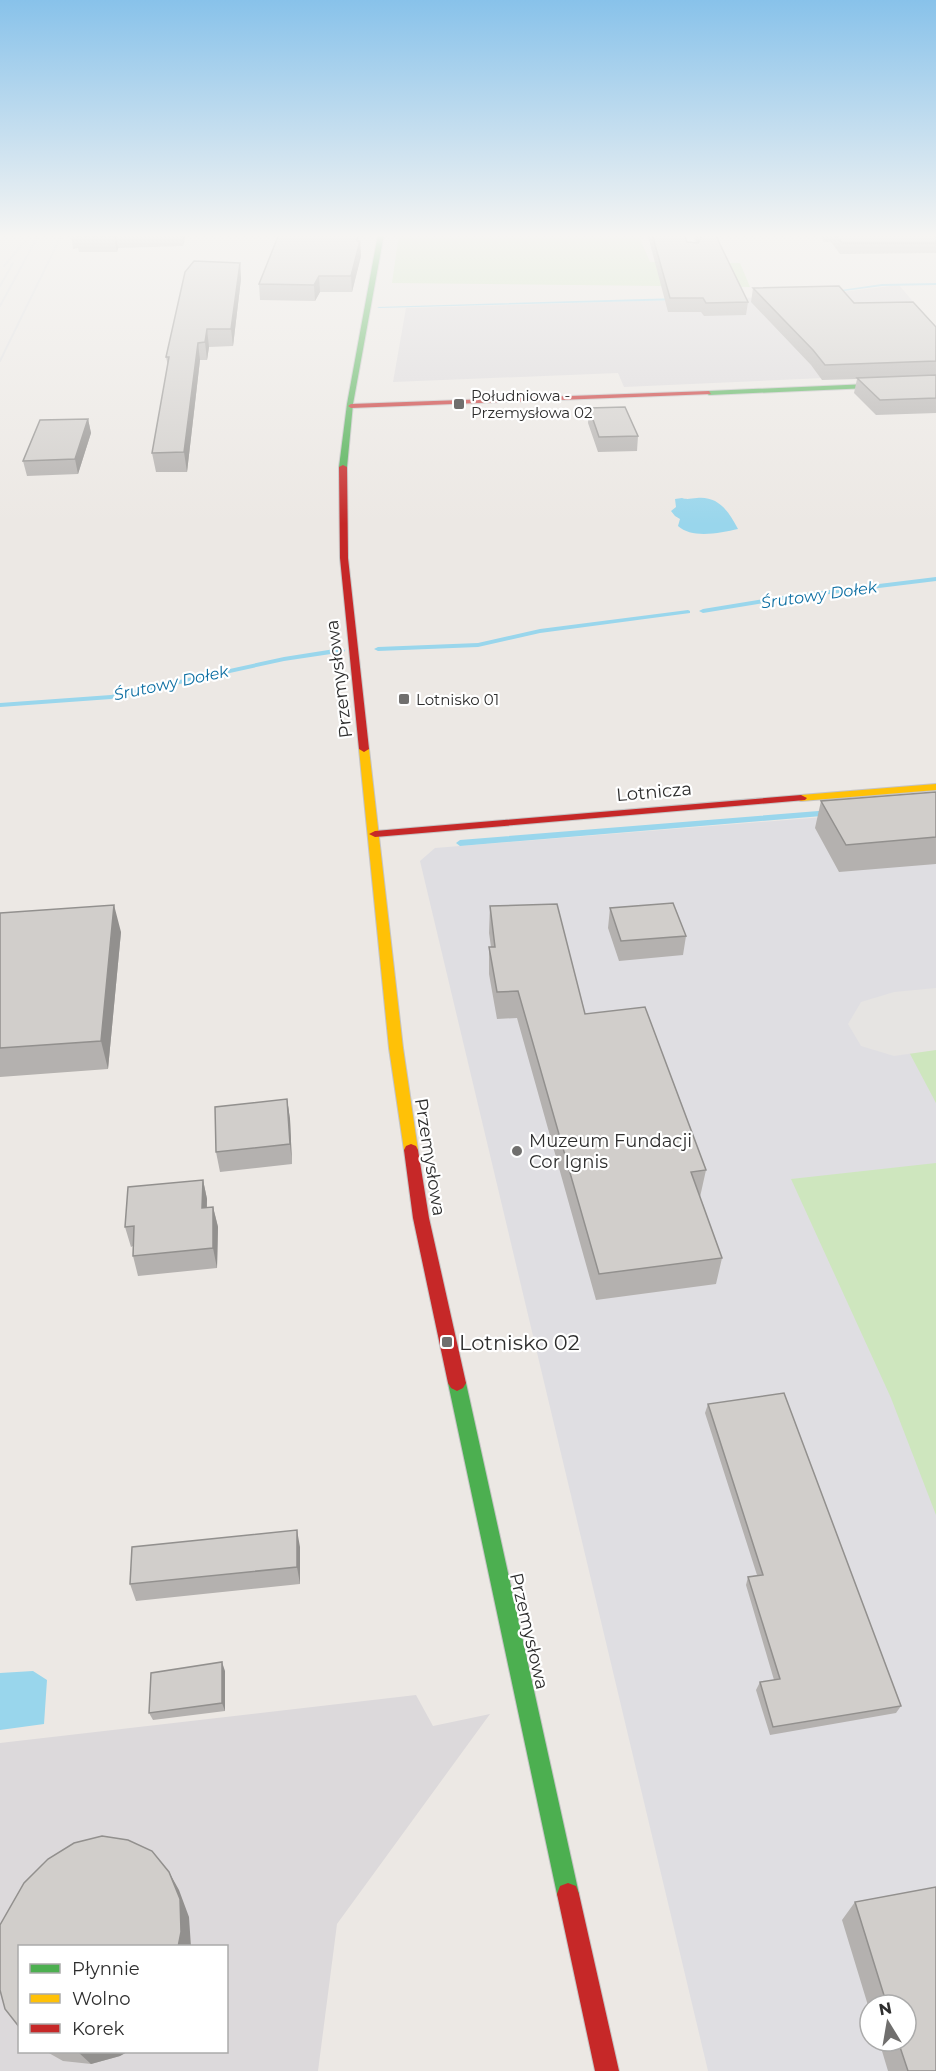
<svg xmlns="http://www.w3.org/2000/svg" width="936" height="2071" font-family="Montserrat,sans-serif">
<rect width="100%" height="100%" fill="#ece8e4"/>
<path fill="#dcd9db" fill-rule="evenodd" d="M 899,285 L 936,329 L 936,373 L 624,387 L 618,373 L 393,382 L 406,308 L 809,296 Z
M 416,1695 L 433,1726 L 490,1714 L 337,1924 L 318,2071 L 0,2071 L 0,1743 ZM 20,1946 L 226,1946 L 226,2052 L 20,2052 Z"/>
<path fill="#dfdee2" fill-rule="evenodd" d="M 936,808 L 936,2071 L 708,2071 L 420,861 L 435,848 ZM 870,2005 L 906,2005 L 906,2041 L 870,2041 Z"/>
<path fill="#cee6be" d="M 399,234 L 638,234 L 650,262 L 740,263 L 750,287 L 392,283 Z
M 936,1032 L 936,1103 L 900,1035 Z
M 936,1163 L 936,1515 L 891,1398 L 791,1179 Z"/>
<path fill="#99d6ec" d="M 682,498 C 688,500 691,498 697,498 C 719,496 729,512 738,529 C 720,533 692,539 678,526 L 680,519 L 675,516 L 671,511 L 676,507 L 675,499 Z
M 33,1671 L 47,1680 L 44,1724 L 0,1730 L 0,1673 Z"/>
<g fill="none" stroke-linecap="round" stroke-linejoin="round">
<path fill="#99d6ec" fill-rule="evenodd" d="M 936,283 L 936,285 L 882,286 L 829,293 L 827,292 L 882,284 Z
M 679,298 L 681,300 L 379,308 L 377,307 Z
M 936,577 L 936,581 L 789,599 L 703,613 L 699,611 L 703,609 L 789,595 Z
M 688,610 L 690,611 L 690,613 L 540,633 L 478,647 L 378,651 L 374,649 L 378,647 L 478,643 L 540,629 Z
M 341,648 L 345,650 L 344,652 L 284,661 L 111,699 L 0,707 L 0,703 L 111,695 L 284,657 Z
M 831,810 L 834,811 L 834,815 L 460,846 L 456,843 L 460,840 Z"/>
<path fill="#e6e4e2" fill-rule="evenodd" d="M 936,988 L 936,1050 L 894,1056 L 861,1046 L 848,1024 L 861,1002 L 894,992 Z"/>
<g stroke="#c5c4c5" stroke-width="3">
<path id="street" d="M 680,234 L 692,234 L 698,250 L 697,253 L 687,253 Z"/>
</g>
<g stroke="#c5c4c5" stroke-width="2">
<path id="fast" d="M 378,234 L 384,234 L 353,404 L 347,467 L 343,469 L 339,467 L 347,404 Z
M 936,381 L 936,385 L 709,395 L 706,393 L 709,391 Z
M 457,1375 L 463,1378 L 466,1383 L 579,1894 L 576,1902 L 568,1905 L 560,1902 L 557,1894 L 448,1383 L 451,1378 Z"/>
</g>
<g stroke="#c5c4c5" stroke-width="2">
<path id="slow" d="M 364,746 L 369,749 L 403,1048 L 418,1150 L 416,1154 L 406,1154 L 404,1150 L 389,1048 L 359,749 Z
M 936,784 L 936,790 L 801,801 L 795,798 L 801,795 Z"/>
</g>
<g stroke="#c5c4c5" stroke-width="2">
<path id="jam" d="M 709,391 L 711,394 L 351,408 L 348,406 L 351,404 Z
M 343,465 L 347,467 L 348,558 L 369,749 L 364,752 L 359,749 L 340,558 L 339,467 Z
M 801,795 L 807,798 L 805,800 L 375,837 L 369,834 L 375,831 Z
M 411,1144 L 416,1146 L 418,1150 L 429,1218 L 466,1383 L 463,1388 L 457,1391 L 451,1388 L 448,1383 L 413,1218 L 404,1150 L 406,1146 Z
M 568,1883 L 576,1886 L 579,1894 L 619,2071 L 595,2071 L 557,1894 L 560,1886 Z"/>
</g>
<use href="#street" fill="#fcfcfb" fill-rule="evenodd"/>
<use href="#fast" fill="#4caf50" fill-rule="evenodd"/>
<use href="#slow" fill="#ffc107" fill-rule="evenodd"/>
<use href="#jam" fill="#c62828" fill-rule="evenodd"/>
<path stroke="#dfdfe1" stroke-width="2" d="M 4,266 L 25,241
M 0,286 L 13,263
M 0,306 L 39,234
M 0,361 L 62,234"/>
</g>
<path fill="#b4b1af" d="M 71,234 L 186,234 L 183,246 L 118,248 L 117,252 L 79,252 L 78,248 L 73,249 Z
M 279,234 L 330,234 L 330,236 L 360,241 L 361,256 L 352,292 L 320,292 L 315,301 L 260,300 L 259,284 Z
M 645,234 L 684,234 L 687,242 L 697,243 L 693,234 L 718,234 L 717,238 L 748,302 L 746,315 L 704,316 L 701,312 L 668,312 L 648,236 L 646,236 Z
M 820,234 L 936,234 L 936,253 L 840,254 L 831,242 L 824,242 Z
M 240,263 L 241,279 L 233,346 L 209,347 L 207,360 L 200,360 L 187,472 L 156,472 L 152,453 L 168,366 L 166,357 Z
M 753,288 L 854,303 L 936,327 L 936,413 L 876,415 L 854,393 L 857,379 L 822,380 L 811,365 L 751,302 Z
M 589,408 L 638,436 L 637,451 L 598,452 L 588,423 Z
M 88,419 L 91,433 L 78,474 L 27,476 L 23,461 Z
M 936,792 L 936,864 L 839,872 L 815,828 L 821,801 Z
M 490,906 L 585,1014 L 706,1170 L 700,1197 L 722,1258 L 716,1284 L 596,1300 L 517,1018 L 497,1019 L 489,974 L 489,947 L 491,947 L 489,933 Z
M 610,908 L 686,936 L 683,955 L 619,961 L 608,928 Z
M 0,913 L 121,932 L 108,1069 L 0,1077 Z
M 287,1099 L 290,1119 L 292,1164 L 220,1172 L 216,1152 Z
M 203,1180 L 207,1199 L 207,1208 L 213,1207 L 218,1227 L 217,1268 L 138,1276 L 133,1256 L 133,1246 L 131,1247 L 125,1227 Z
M 708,1404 L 901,1706 L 896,1713 L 770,1735 L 756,1690 L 760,1682 L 774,1680 L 746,1585 L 748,1577 L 757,1575 L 705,1413 Z
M 300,1547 L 300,1584 L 136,1601 L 130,1584 Z
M 225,1671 L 225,1711 L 153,1720 L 149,1713 Z
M 936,1887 L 936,2071 L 888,2071 L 879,2041 L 906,2041 L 906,2005 L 870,2005 L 870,2012 L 842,1920 L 855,1902 Z
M 47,2052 L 127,2052 L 120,2056 L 91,2064 L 63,2061 Z"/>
<path fill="#92908e" d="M 115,234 L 116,234 L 118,248 L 117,252 L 114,236 Z
M 182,234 L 186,234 L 183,246 Z
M 358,235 L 359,247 L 360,241 L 361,256 L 352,292 L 351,276 Z
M 240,263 L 241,279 L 233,346 L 231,329 Z
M 319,276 L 320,292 L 315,301 L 314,285 Z
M 207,329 L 209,347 L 207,360 L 205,342 Z
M 198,343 L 200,360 L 187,472 L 184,452 Z
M 88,419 L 91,433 L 78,474 L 75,459 Z
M 114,905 L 121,932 L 108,1069 L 101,1041 Z
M 287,1099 L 290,1119 L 292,1164 L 290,1144 Z
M 203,1180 L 207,1199 L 206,1228 L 202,1208 Z
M 213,1207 L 218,1227 L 217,1268 L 213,1248 Z
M 297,1530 L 300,1547 L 300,1584 L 297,1567 Z
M 222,1662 L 225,1671 L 225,1711 L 222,1703 Z
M 169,1872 L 179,1890 L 189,1917 L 191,1947 L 178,1947 Z
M 78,2052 L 127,2052 L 120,2056 L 91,2064 Z"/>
<path fill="#d1cecb" stroke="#92908e" stroke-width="1.5" d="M 77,234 L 115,234 L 114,236 L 76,236 Z
M 279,234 L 329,234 L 329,236 L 358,235 L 357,241 L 360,241 L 351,276 L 319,276 L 314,285 L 259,284 Z
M 652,234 L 684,234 L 687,242 L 698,243 L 701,238 L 700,234 L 715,234 L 748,302 L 706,303 L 703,298 L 670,298 Z
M 835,234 L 936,234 L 936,243 L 842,243 Z
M 194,261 L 240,263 L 231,329 L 207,329 L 205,342 L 198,343 L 184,452 L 152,453 L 169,357 L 166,357 L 185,272 Z
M 839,286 L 854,303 L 913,302 L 936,327 L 936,361 L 825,365 L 813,350 L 753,288 Z
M 936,375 L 936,398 L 880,400 L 857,378 Z
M 625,407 L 638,436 L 599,437 L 589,408 Z
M 88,419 L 75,459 L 23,461 L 40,420 Z
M 936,792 L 936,837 L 846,845 L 821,801 Z
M 673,903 L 686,936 L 621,941 L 610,908 Z
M 557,904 L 585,1014 L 645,1007 L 706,1170 L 691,1172 L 722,1258 L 599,1274 L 518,991 L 497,992 L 489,947 L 495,947 L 490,906 Z
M 114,905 L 101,1041 L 0,1048 L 0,913 Z
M 287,1099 L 290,1144 L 216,1152 L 215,1107 Z
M 203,1180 L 202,1208 L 213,1207 L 213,1248 L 133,1256 L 134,1226 L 125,1227 L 128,1187 Z
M 784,1393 L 901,1706 L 773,1727 L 760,1682 L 780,1679 L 748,1577 L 763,1575 L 708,1404 Z
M 297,1530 L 297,1567 L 130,1584 L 132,1547 Z
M 222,1662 L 222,1703 L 149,1713 L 151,1673 Z
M 102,1836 L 128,1840 L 152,1851 L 169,1872 L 180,1899 L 181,1932 L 178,1947 L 20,1947 L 20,2028 L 5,2009 L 0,1990 L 0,1925 L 24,1883 L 48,1859 L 74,1843 Z
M 936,1887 L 936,2071 L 908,2071 L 898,2041 L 906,2041 L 906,2005 L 887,2005 L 855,1902 Z"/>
<linearGradient id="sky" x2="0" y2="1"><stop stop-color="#88c2ea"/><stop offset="0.45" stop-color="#f6f5f3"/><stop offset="1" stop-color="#f6f5f3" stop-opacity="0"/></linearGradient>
<rect width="936" height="524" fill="url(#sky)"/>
<g fill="#706f6e" stroke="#fff" stroke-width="2">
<rect x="453" y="398" width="12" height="12" rx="3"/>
<rect x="398" y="693" width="12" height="12" rx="3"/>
<circle cx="517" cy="1151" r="6"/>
<rect x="441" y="1336" width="12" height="12" rx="3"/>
</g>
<g text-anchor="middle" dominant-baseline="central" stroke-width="4.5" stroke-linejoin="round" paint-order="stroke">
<g font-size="15" fill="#2e2e2e" stroke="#fff" text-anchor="start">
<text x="471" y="395">Południowa -<tspan x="471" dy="17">Przemysłowa 02</tspan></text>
<text x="416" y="699">Lotnisko 01</text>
</g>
<g font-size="16" font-style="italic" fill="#0d6fa3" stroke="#fff">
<text transform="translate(819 595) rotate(-8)">Śrutowy Dołek</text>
<text transform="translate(171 683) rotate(-12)">Śrutowy Dołek</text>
</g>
<g font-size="18" fill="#2e2e2e" stroke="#fff">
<text transform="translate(339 679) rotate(-97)">Przemysłowa</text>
<text transform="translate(654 792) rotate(-5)">Lotnicza</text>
<text transform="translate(430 1157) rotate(81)">Przemysłowa</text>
<text transform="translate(529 1631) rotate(77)">Przemysłowa</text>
</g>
<g font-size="18" fill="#2e2e2e" stroke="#fff" text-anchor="start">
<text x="529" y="1141">Muzeum Fundacji<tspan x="529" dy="21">Cor Ignis</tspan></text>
</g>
<g font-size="21" fill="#2e2e2e" stroke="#fff" text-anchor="start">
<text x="459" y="1342">Lotnisko 02</text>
</g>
</g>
<rect x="18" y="1945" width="210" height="108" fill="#ffffff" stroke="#ababab" stroke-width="1.5"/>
<rect x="30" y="1964" width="30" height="9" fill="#4caf50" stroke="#ababab" stroke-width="1.5"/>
<text x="72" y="1975" font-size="18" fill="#2e2e2e">Płynnie</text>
<rect x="30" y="1994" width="30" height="9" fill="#ffc107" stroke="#ababab" stroke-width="1.5"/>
<text x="72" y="2005" font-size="18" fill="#2e2e2e">Wolno</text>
<rect x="30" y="2024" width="30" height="9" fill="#c62828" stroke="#ababab" stroke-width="1.5"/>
<text x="72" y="2035" font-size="18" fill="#2e2e2e">Korek</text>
<g transform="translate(888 2023) rotate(349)"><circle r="28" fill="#ffffff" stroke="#ababab" stroke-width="1.5"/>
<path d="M0-4.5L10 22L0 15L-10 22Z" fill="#706f6e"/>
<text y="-9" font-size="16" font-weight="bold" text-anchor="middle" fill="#2e2e2e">N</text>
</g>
</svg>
